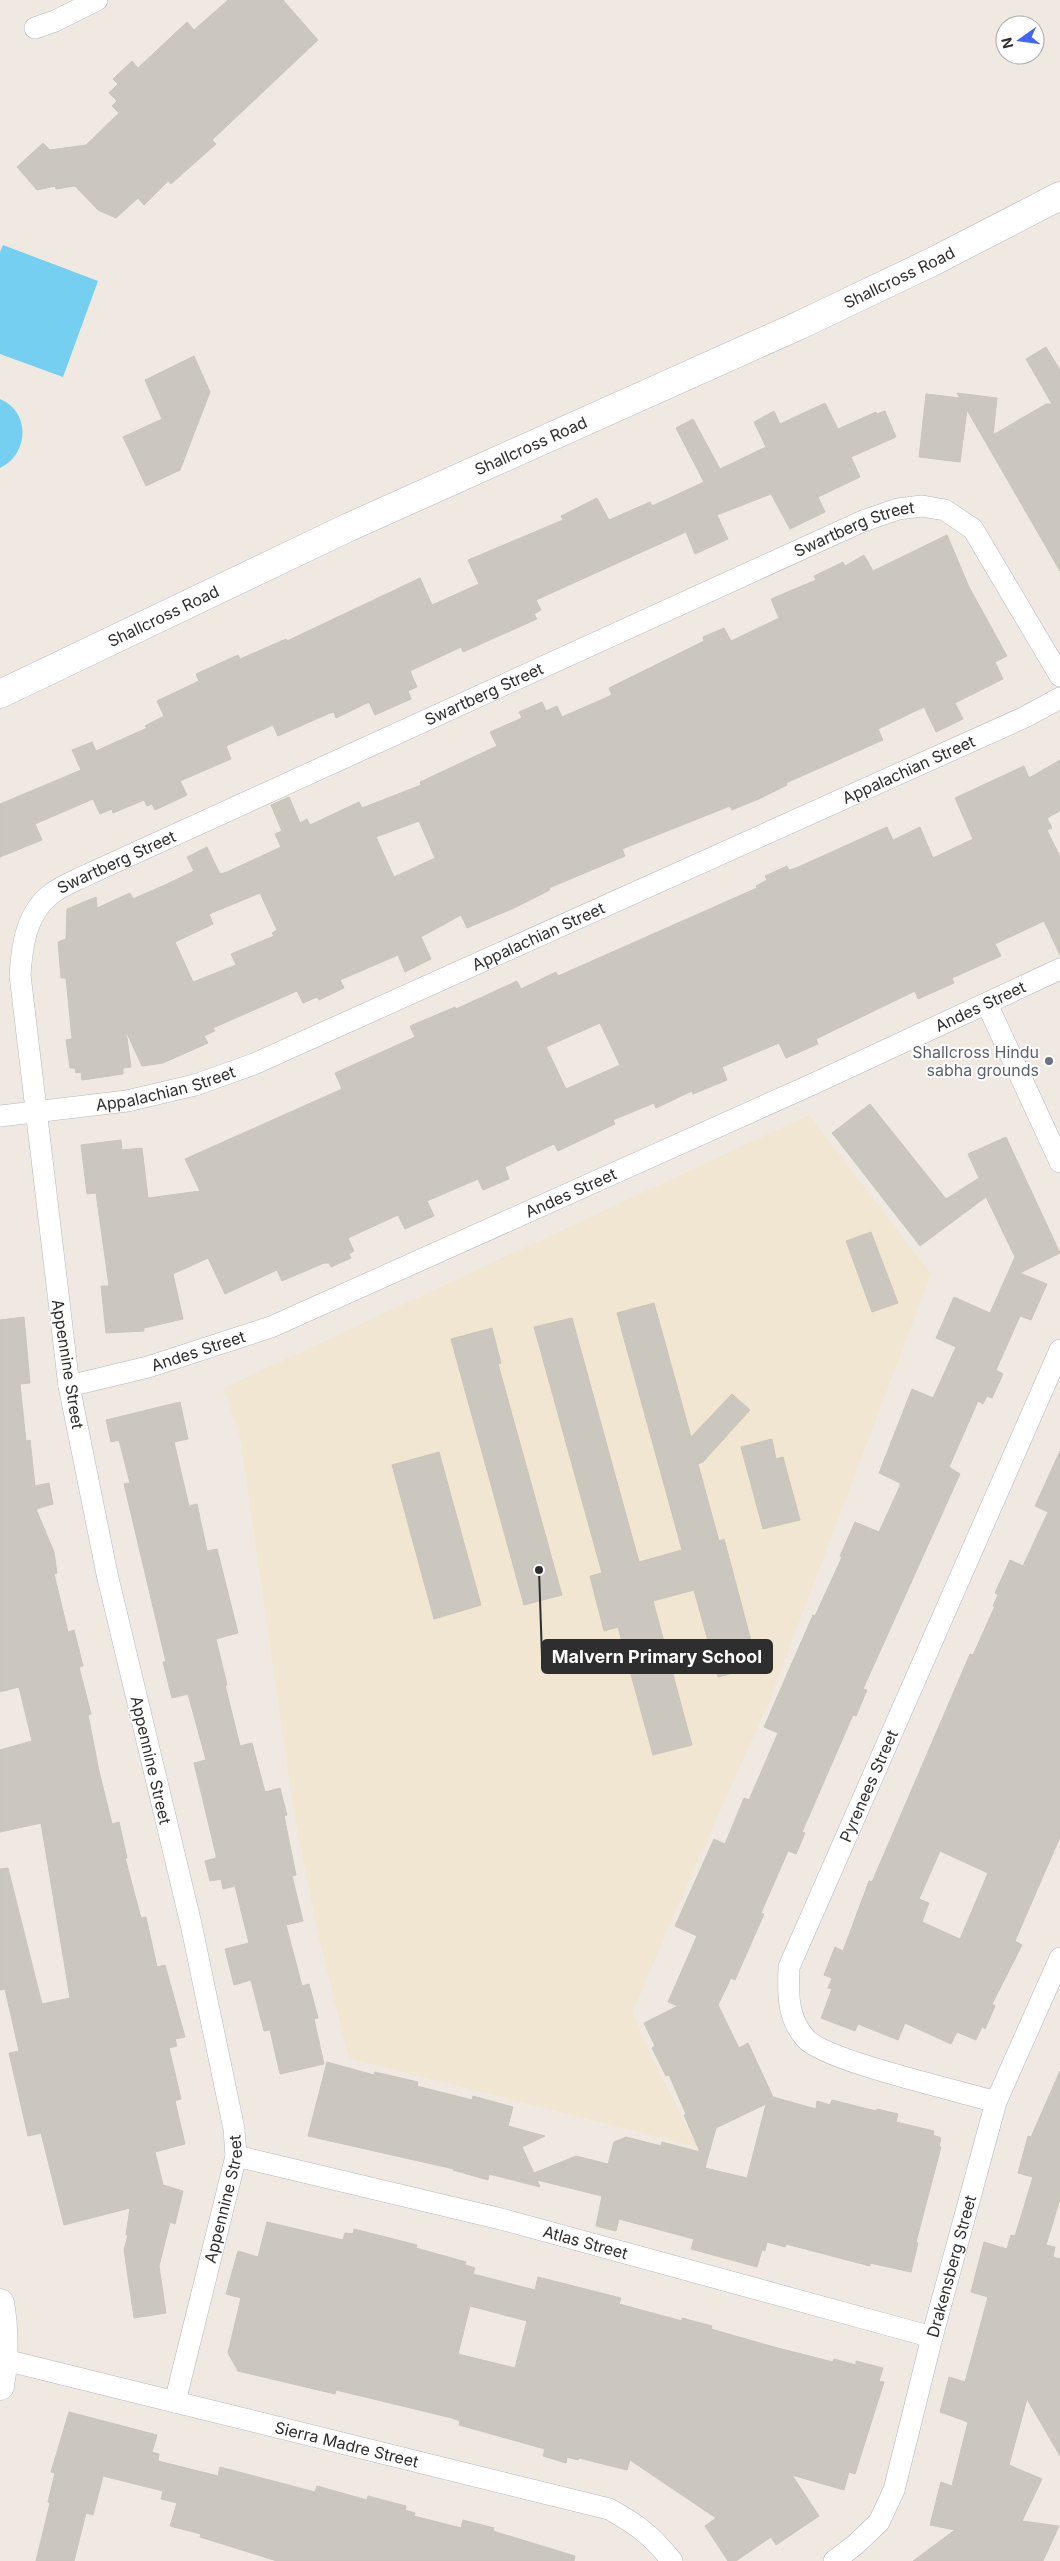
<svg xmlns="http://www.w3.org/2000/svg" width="1060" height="2561" font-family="Inter,sans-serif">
<rect width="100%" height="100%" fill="#efe9e1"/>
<path fill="#f0e6d1" d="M 809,1115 L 931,1274 L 768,1704 L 670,1923 L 633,2012 L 647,2047 L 697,2147 L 349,2058 L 317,1929 L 296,1824 L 240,1436 L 224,1388 Z"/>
<path fill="#75cff0" d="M 3,245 L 98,281 L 63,377 L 0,354 L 0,252 Z
M 0,399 C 31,412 29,454 0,468 Z"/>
<path fill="#cbc7bf" stroke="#cbc5ba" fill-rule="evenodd" d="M 228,0 L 283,0 L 318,40 L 212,140 L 216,144 L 171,184 L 168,181 L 144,205 L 138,198 L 116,218 L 98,210 L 75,186 L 56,189 L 55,186 L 37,190 L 17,167 L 43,143 L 50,150 L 86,145 L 119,113 L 112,106 L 117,101 L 109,93 L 118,84 L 113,79 L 132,61 L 138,68 L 187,22 L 194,30 Z
M 1046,347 L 1060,370 L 1060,571 L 967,410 L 960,462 L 919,457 L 926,394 L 960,398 L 957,393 L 997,398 L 993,435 L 1046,404 L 1052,404 L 1026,359 Z
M 194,356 L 210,392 L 180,470 L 146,486 L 123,437 L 162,419 L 145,380 Z
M 825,403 L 838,429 L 876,412 L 877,414 L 885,411 L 896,437 L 851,457 L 860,477 L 818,497 L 825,512 L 790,529 L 771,494 L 717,515 L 728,539 L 695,554 L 686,532 L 536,600 L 541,610 L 534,614 L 537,619 L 463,652 L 461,647 L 410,671 L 417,687 L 408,691 L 411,699 L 375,715 L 369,702 L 336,718 L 334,712 L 330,713 L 278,736 L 273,725 L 226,746 L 231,759 L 180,781 L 187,795 L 155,810 L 152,804 L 147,806 L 144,800 L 113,813 L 112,809 L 100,814 L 93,799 L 35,824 L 42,840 L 0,857 L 0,804 L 81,770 L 72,750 L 92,742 L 96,751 L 147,728 L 145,726 L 164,716 L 157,701 L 199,681 L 196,674 L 238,655 L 240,659 L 286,639 L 287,641 L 420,578 L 432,605 L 479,584 L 468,560 L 563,520 L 561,516 L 597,498 L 609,520 L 650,502 L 652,506 L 704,482 L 676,428 L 693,419 L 720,469 L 766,447 L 754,422 L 774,411 L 780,424 Z
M 947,535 L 969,587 L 1007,656 L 995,662 L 1003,679 L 955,703 L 963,719 L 936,732 L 924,707 L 878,729 L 883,740 L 786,783 L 787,785 L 761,798 L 732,810 L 730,806 L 622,849 L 625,856 L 549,888 L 550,890 L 514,908 L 467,928 L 461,915 L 421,937 L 431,959 L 405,972 L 398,955 L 340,980 L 344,988 L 319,1000 L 317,997 L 303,1003 L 297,991 L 213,1028 L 215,1031 L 204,1036 L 208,1043 L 163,1063 L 142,1066 L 126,1031 L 131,1067 L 123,1068 L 123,1074 L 82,1080 L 81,1072 L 76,1073 L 75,1068 L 70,1068 L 66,1040 L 72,1039 L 66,978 L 61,978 L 58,942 L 66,939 L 67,909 L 96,897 L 97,908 L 130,893 L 133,899 L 167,884 L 194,871 L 187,857 L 207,847 L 220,874 L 227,872 L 281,847 L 275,834 L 282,831 L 271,805 L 289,797 L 300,823 L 307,819 L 310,825 L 359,802 L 362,808 L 421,785 L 420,782 L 497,746 L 490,732 L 522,718 L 519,712 L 542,702 L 546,711 L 557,706 L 562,717 L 612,695 L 609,688 L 704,641 L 703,637 L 724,628 L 731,641 L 779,618 L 771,599 L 816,580 L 814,576 L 843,562 L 845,566 L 864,555 L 873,571 ZM 419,821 L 435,858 L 394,877 L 376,837 ZM 260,893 L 277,930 L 272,933 L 274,936 L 231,954 L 236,965 L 193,982 L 175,942 L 213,924 L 209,914 Z
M 1060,760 L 1060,811 L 1047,818 L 1052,828 L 1047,830 L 1060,857 L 1060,955 L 1044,921 L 995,944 L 1001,956 L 952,978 L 954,983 L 918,999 L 915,991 L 816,1039 L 818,1044 L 786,1058 L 779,1043 L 722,1067 L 727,1080 L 693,1094 L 692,1091 L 656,1108 L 654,1103 L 613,1120 L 615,1124 L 558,1151 L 554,1144 L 505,1167 L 509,1179 L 483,1190 L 478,1179 L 427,1201 L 434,1216 L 405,1229 L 398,1215 L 348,1238 L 354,1251 L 349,1254 L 351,1258 L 331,1267 L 329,1263 L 324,1263 L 282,1281 L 277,1270 L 225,1294 L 208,1258 L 173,1274 L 183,1319 L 144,1328 L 144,1331 L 106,1333 L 101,1286 L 109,1286 L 96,1193 L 87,1194 L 81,1145 L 121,1140 L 122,1150 L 142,1148 L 148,1198 L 200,1191 L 185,1159 L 342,1089 L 335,1073 L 415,1037 L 410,1026 L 455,1007 L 456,1009 L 517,981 L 521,989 L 556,972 L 558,976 L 757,888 L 756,886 L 767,880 L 765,876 L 787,866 L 789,870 L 796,868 L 887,827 L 893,840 L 920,827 L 933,858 L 973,839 L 955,798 L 1024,766 L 1029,778 ZM 600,1023 L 620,1065 L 566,1089 L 546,1047 Z
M 870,1104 L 946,1199 L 979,1178 L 968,1154 L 1006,1137 L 1060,1253 L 1020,1273 L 1047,1284 L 1031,1320 L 1020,1316 L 996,1370 L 1003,1374 L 992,1398 L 987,1396 L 983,1404 L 978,1401 L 949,1467 L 960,1474 L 863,1689 L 867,1690 L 856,1716 L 853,1715 L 802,1832 L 805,1833 L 796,1854 L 788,1851 L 761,1913 L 764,1914 L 735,1980 L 731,1978 L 718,2005 L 739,2048 L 748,2043 L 773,2097 L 816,2109 L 817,2101 L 830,2105 L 832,2100 L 876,2111 L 877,2109 L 898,2114 L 896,2122 L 934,2131 L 933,2135 L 941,2138 L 939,2147 L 941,2147 L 916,2242 L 918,2243 L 911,2272 L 870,2263 L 870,2266 L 786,2244 L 785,2247 L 767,2242 L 765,2251 L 762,2250 L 757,2267 L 691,2249 L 694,2239 L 619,2219 L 616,2231 L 596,2226 L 602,2196 L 537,2180 L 540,2187 L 489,2174 L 488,2180 L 453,2170 L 454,2169 L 308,2136 L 327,2062 L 374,2075 L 375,2072 L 418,2082 L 417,2086 L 472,2100 L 473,2096 L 513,2107 L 508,2126 L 545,2136 L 522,2147 L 534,2173 L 576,2156 L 608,2164 L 614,2142 L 626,2137 L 661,2146 L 662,2142 L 700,2152 L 684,2115 L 686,2114 L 669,2075 L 666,2076 L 652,2048 L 655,2046 L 644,2023 L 678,2006 L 668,2002 L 697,1936 L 675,1926 L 714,1839 L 725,1844 L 744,1798 L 749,1800 L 778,1733 L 764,1727 L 813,1615 L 815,1616 L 842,1557 L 840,1556 L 855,1522 L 879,1532 L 900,1486 L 900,1483 L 879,1473 L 912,1389 L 933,1398 L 956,1347 L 936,1338 L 954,1297 L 990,1313 L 1015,1257 L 986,1197 L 920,1246 L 832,1133 ZM 766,2104 L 747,2178 L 705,2168 L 716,2128 Z
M 871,1232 L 898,1303 L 872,1312 L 846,1241 Z
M 654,1303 L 691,1437 L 732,1394 L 750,1410 L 703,1462 L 698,1464 L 719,1541 L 724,1539 L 758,1667 L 718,1677 L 694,1590 L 653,1601 L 692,1745 L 653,1755 L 618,1627 L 604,1631 L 590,1576 L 602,1573 L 534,1327 L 572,1318 L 639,1562 L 682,1550 L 617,1313 Z
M 24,1317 L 30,1383 L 20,1384 L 26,1441 L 30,1440 L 35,1486 L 49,1483 L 53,1504 L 36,1509 L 54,1552 L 57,1573 L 54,1574 L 68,1632 L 74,1630 L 83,1666 L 79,1667 L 91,1714 L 88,1715 L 99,1771 L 112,1824 L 119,1822 L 127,1858 L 125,1858 L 141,1918 L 146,1917 L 157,1967 L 165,1965 L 185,2037 L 175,2039 L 177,2046 L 169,2048 L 181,2099 L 175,2101 L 185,2144 L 155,2152 L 163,2185 L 183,2191 L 175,2224 L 170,2222 L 159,2266 L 166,2313 L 134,2318 L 124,2250 L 128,2235 L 126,2235 L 130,2208 L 64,2225 L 41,2133 L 28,2136 L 9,2053 L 19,2051 L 5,1989 L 0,1990 L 0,1869 L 8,1868 L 42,2004 L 70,1998 L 41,1823 L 0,1832 L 0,1750 L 32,1741 L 19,1687 L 0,1692 L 0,1320 Z
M 492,1328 L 501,1363 L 498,1364 L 562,1595 L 524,1605 L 451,1339 Z
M 180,1402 L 188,1439 L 174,1442 L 189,1506 L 197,1504 L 207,1551 L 217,1549 L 238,1633 L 216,1639 L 227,1685 L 225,1685 L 240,1746 L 252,1743 L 265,1792 L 280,1788 L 287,1815 L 284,1816 L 296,1875 L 292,1876 L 303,1921 L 286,1925 L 302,1986 L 309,1984 L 318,2018 L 314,2019 L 324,2064 L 280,2074 L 270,2030 L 264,2031 L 251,1980 L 234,1985 L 225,1949 L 249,1943 L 235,1886 L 223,1889 L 221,1879 L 210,1881 L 205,1861 L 216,1858 L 216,1855 L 194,1763 L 206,1760 L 188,1694 L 172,1698 L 163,1662 L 166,1662 L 124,1484 L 130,1483 L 119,1440 L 111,1442 L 106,1420 Z
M 772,1439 L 776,1459 L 783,1457 L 800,1520 L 763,1529 L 741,1447 Z
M 1060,1451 L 1060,1837 L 1015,1941 L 1022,1945 L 992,2004 L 995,2006 L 985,2029 L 982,2027 L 976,2040 L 957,2032 L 951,2044 L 905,2023 L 898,2040 L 858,2024 L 855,2031 L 821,2018 L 832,1989 L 828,1988 L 832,1978 L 824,1975 L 835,1947 L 843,1951 L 869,1881 L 872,1882 L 970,1654 L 973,1655 L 995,1606 L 993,1606 L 998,1595 L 995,1593 L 1010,1560 L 1023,1566 L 1048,1512 L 1035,1506 ZM 940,1851 L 988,1873 L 960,1939 L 922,1922 L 929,1903 L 919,1899 Z
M 439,1452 L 481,1605 L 434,1619 L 392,1465 Z
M 1060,2071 L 1060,2199 L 1046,2245 L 1055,2247 L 1053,2257 L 1060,2259 L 1060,2456 L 1027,2399 L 1009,2465 L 1042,2479 L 1022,2521 L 1059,2526 L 1043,2561 L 913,2561 L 955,2530 L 930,2525 L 941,2482 L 952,2486 L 968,2422 L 940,2412 L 949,2377 L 965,2382 L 988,2297 L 971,2292 L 984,2242 L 1007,2249 L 1011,2235 L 1015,2236 L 1033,2177 L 1018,2173 L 1028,2136 L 1031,2137 Z
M 267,2222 L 343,2240 L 345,2233 L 353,2234 L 354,2229 L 417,2245 L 416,2248 L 466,2262 L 465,2265 L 475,2268 L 473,2274 L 535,2290 L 538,2277 L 621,2298 L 619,2304 L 682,2321 L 682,2318 L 712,2326 L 711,2329 L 774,2347 L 833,2362 L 834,2359 L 856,2365 L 856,2361 L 883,2368 L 879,2381 L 884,2382 L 855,2474 L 849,2472 L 844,2490 L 792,2475 L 819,2516 L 776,2545 L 771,2537 L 736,2561 L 728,2561 L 705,2526 L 716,2518 L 630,2460 L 627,2470 L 579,2458 L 578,2460 L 567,2457 L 566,2463 L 543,2456 L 545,2449 L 459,2425 L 460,2421 L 452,2418 L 336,2390 L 335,2394 L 238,2371 L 228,2353 L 241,2298 L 226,2294 L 238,2251 L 258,2257 ZM 470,2306 L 527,2321 L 515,2368 L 458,2354 Z
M 69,2412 L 157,2435 L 152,2452 L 159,2454 L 158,2461 L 218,2476 L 220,2467 L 315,2492 L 317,2486 L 367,2500 L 368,2496 L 406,2506 L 405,2510 L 415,2513 L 414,2516 L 461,2528 L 463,2520 L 494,2528 L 493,2531 L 575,2556 L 574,2561 L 277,2561 L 200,2537 L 201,2534 L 170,2526 L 177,2503 L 161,2499 L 163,2491 L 103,2476 L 93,2515 L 86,2513 L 74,2561 L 36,2561 L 50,2503 L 48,2502 L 55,2473 L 51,2472 Z"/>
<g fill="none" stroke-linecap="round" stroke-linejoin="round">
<g stroke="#b4b7c1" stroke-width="22">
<g id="street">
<path d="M 35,28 L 55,21 L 97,0"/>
<path d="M 987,1004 L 1060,1162"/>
<path id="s1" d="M 0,1116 L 127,1101 L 195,1085 L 254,1064 L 1025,717 L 1060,698"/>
<path id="s2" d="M 69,1386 L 148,1367 L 271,1327 L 813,1084 L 1060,969"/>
<path id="s3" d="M 996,2102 C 960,2091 826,2061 806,2039 C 787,2018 788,1994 789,1967 L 1060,1350"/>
<path id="s4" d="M 236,2156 L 501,2219 L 932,2337"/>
<path id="s5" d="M 5,2360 L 609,2509 C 638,2525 651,2535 672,2561"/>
<path id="s6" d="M 175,2402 L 236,2156 L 234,2129 L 191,1924 L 107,1574 L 69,1386 L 20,975 C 22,945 26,914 51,894 C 61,886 77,880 89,874 L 863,521 L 898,509 L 922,506 L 945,510 L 973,529 L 1060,676"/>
<path id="s7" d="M 834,2561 L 855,2545 L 879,2522 L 894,2490 L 932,2337 L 996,2102 L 1060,1958"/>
</g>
</g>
<g stroke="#b4b7c1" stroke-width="29">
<g id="secondary">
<path id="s8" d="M 0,694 L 347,528 L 800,325 L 934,261 L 1060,196"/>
<path d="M 0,2303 C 5,2332 5,2357 0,2386"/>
</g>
</g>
<use href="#street" stroke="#fff" stroke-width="21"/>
<use href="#secondary" stroke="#fff" stroke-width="28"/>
</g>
<circle fill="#6b7280" stroke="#fff" stroke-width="2" cx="1049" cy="1061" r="5"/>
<g text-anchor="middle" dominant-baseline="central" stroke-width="4" stroke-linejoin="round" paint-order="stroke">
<g font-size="16" fill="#2e2e2e" stroke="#fff">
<text stroke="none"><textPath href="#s8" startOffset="991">Shallcross Road</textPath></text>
<text stroke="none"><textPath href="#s8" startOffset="586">Shallcross Road</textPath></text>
<text stroke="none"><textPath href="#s6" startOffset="2428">Swartberg Street</textPath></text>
<text stroke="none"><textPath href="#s8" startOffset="181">Shallcross Road</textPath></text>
<text stroke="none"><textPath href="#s6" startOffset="2022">Swartberg Street</textPath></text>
<text stroke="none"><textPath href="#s1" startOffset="978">Appalachian Street</textPath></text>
<text stroke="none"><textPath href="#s6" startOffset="1618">Swartberg Street</textPath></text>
<text stroke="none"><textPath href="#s1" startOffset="572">Appalachian Street</textPath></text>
<text stroke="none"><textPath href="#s2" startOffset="989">Andes Street</textPath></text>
<text stroke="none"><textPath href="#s1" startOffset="168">Appalachian Street</textPath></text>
<text stroke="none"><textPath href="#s2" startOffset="539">Andes Street</textPath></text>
<text stroke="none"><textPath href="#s2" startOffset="134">Andes Street</textPath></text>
<text transform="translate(68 1364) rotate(81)">Appennine Street</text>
<text transform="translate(151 1760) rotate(77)">Appennine Street</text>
<text stroke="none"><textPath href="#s3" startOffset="475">Pyrenees Street</textPath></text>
<text stroke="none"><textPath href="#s6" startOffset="209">Appennine Street</textPath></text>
<text stroke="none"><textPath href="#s4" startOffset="360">Atlas Street</textPath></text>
<text stroke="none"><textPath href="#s7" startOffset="326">Drakensberg Street</textPath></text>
<text stroke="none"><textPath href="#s5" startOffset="352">Sierra Madre Street</textPath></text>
</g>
<g font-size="16" fill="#5b616d" stroke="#fff" text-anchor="end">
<text x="1039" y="1052">Shallcross Hindu<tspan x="1039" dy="18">sabha grounds</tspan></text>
</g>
</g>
<path fill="none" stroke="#2e2e2e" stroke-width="2" d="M539 1570L542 1657"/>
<circle fill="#2e2e2e" stroke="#fff" stroke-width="2" cx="539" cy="1570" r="5"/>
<rect fill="#2e2e2e" stroke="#2e2e2e" stroke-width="2" x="542" y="1640" width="230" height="33" rx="5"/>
<g font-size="18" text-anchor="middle" font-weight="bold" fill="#fff">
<text x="657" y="1663">Malvern Primary School</text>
</g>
<g transform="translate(1020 40) rotate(256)"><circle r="24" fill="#ffffff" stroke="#ababab"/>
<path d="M0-4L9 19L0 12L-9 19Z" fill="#4264fb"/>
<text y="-8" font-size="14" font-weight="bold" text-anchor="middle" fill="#2e2e2e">N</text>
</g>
</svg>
